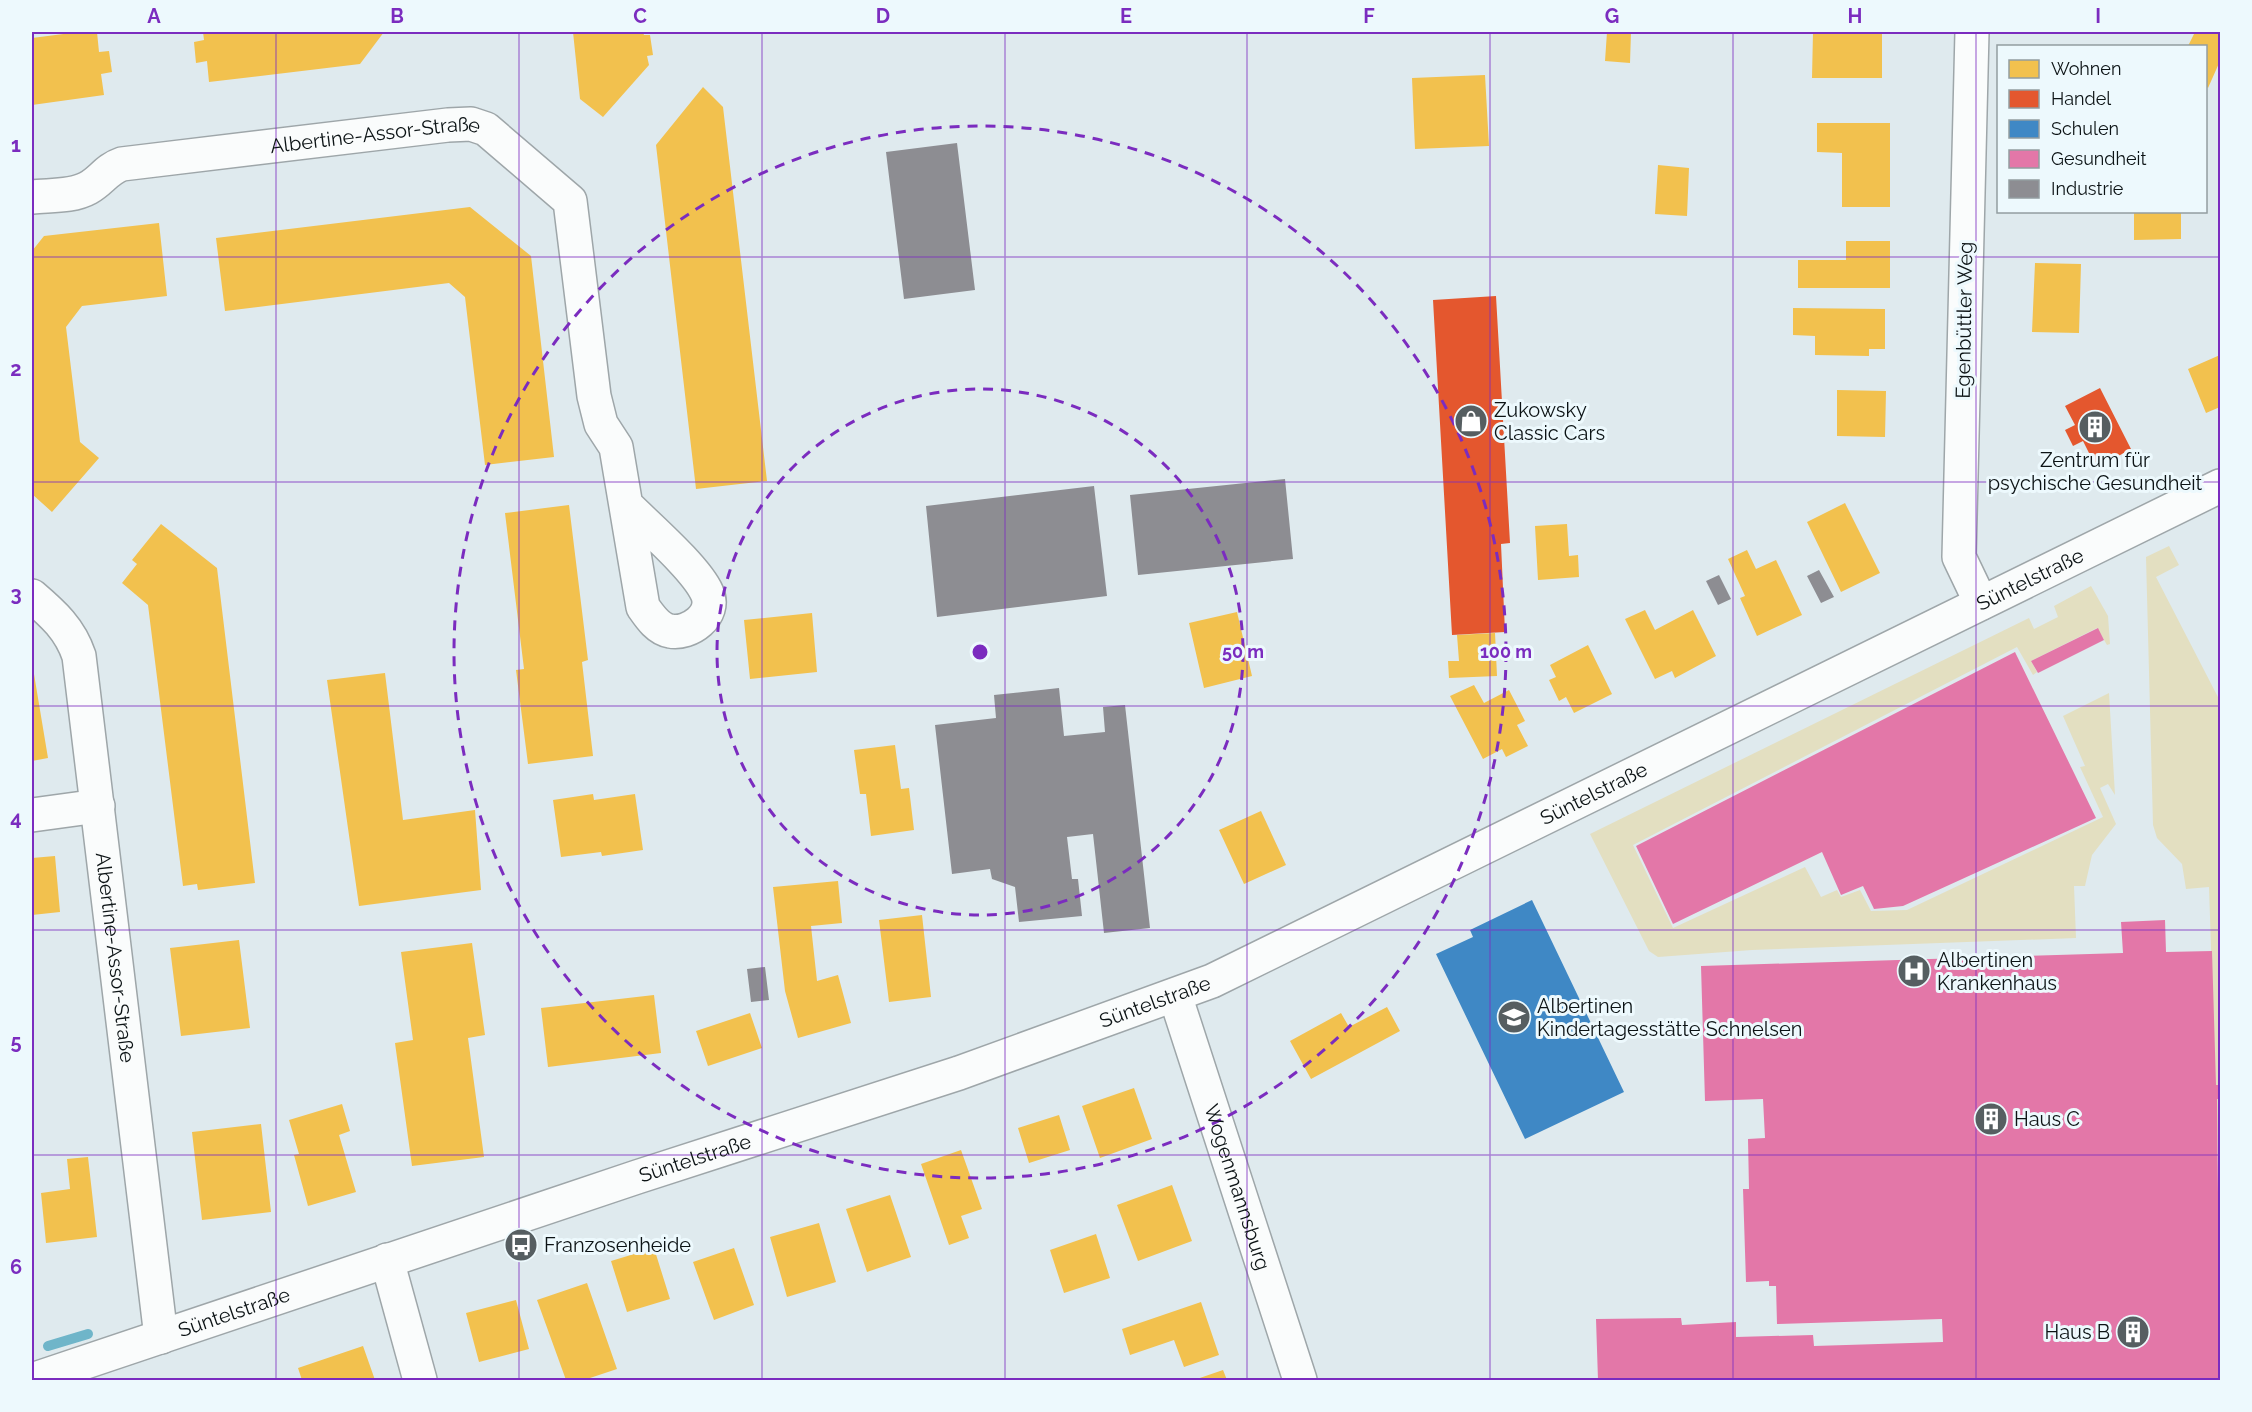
<svg xmlns="http://www.w3.org/2000/svg" width="2252" height="1412" font-family="Raleway,sans-serif">
<rect width="100%" height="100%" fill="#dfeaee"/>
<path fill="#e3dfc1" d="M 2169,546 L 2179,565 L 2156,577 L 2220,701 L 2220,1219 L 2209,887 L 2186,889 L 2182,864 L 2157,838 L 2153,825 L 2146,557 Z
M 2091,586 L 2108,616 L 2110,644 L 2107,645 L 2097,628 L 2031,661 L 2037,672 L 2033,675 L 2017,647 L 1633,845 L 1673,928 L 1805,867 L 1821,897 L 1837,890 L 1841,897 L 1860,890 L 1871,911 L 1907,910 L 2103,817 L 2080,767 L 2085,766 L 2063,716 L 2109,693 L 2115,795 L 2108,784 L 2100,788 L 2116,824 L 2092,855 L 2085,886 L 2074,886 L 2076,938 L 1752,950 L 1658,957 L 1649,951 L 1590,834 L 2029,618 L 2034,629 L 2058,617 L 2054,606 Z"/>
<path fill="#f2c14e" d="M 79,32 L 97,32 L 99,52 L 109,51 L 112,72 L 101,74 L 104,95 L 32,105 L 32,38 Z
M 203,32 L 384,32 L 360,64 L 209,82 L 207,61 L 196,63 L 194,42 L 204,40 Z
M 573,32 L 643,32 L 644,35 L 650,35 L 653,55 L 647,56 L 649,65 L 603,117 L 580,99 Z
M 1607,32 L 1631,32 L 1630,63 L 1605,61 Z
M 1813,32 L 1882,32 L 1882,78 L 1812,78 Z
M 2195,32 L 2220,32 L 2220,61 L 2208,88 L 2206,86 L 2206,46 L 2188,46 Z
M 1485,75 L 1489,146 L 1415,149 L 1412,78 Z
M 703,87 L 723,107 L 767,481 L 696,489 L 656,145 Z
M 1817,123 L 1890,123 L 1890,207 L 1842,207 L 1842,153 L 1817,152 Z
M 1658,165 L 1689,168 L 1687,216 L 1655,214 Z
M 470,207 L 531,256 L 554,457 L 485,465 L 465,297 L 449,283 L 225,311 L 216,238 Z
M 2134,212 L 2181,212 L 2181,239 L 2134,240 Z
M 159,223 L 167,296 L 82,306 L 66,327 L 80,442 L 99,458 L 52,512 L 32,494 L 32,251 L 44,236 Z
M 1846,241 L 1890,241 L 1890,288 L 1798,288 L 1798,260 L 1846,260 Z
M 2035,263 L 2081,264 L 2079,333 L 2032,332 Z
M 1793,308 L 1885,309 L 1885,349 L 1869,349 L 1869,356 L 1815,355 L 1815,336 L 1793,335 Z
M 2220,355 L 2220,407 L 2206,413 L 2188,369 Z
M 1837,390 L 1886,391 L 1885,437 L 1837,436 Z
M 1845,503 L 1880,573 L 1841,592 L 1807,522 Z
M 569,505 L 588,660 L 582,662 L 593,756 L 528,764 L 516,670 L 524,669 L 505,513 Z
M 161,524 L 217,568 L 255,883 L 198,890 L 197,884 L 183,886 L 148,605 L 122,583 L 137,564 L 132,560 Z
M 1567,524 L 1569,556 L 1578,555 L 1579,577 L 1538,580 L 1535,526 Z
M 1747,550 L 1756,569 L 1776,560 L 1802,615 L 1757,636 L 1740,598 L 1745,596 L 1728,559 Z
M 1645,610 L 1655,630 L 1693,610 L 1716,656 L 1675,678 L 1672,671 L 1655,679 L 1625,619 Z
M 1237,612 L 1252,676 L 1204,688 L 1189,623 Z
M 812,613 L 817,672 L 750,679 L 744,620 Z
M 1495,633 L 1497,676 L 1449,678 L 1448,661 L 1459,661 L 1457,635 Z
M 1588,645 L 1612,694 L 1574,713 L 1566,697 L 1559,701 L 1549,680 L 1556,677 L 1550,665 Z
M 32,662 L 48,758 L 32,761 Z
M 385,673 L 403,820 L 475,810 L 481,890 L 359,906 L 327,680 Z
M 1474,685 L 1484,703 L 1509,690 L 1525,721 L 1517,725 L 1528,746 L 1506,757 L 1502,749 L 1483,759 L 1450,696 Z
M 895,745 L 901,789 L 909,788 L 914,830 L 871,836 L 866,794 L 860,794 L 854,750 Z
M 593,794 L 594,800 L 635,794 L 643,850 L 602,856 L 601,852 L 561,857 L 553,800 Z
M 1261,811 L 1286,865 L 1244,884 L 1219,830 Z
M 55,856 L 60,912 L 32,915 L 32,858 Z
M 838,881 L 842,923 L 811,926 L 817,981 L 838,975 L 851,1023 L 798,1038 L 785,991 L 773,887 Z
M 922,915 L 931,997 L 889,1002 L 879,920 Z
M 239,940 L 250,1028 L 181,1036 L 170,948 Z
M 472,943 L 485,1035 L 468,1038 L 484,1157 L 412,1166 L 395,1043 L 413,1040 L 401,952 Z
M 654,995 L 661,1053 L 548,1067 L 541,1008 Z
M 1387,1007 L 1400,1031 L 1311,1079 L 1290,1041 L 1341,1013 L 1349,1027 Z
M 750,1013 L 762,1048 L 708,1066 L 696,1031 Z
M 1134,1088 L 1152,1139 L 1100,1158 L 1082,1106 Z
M 342,1104 L 350,1131 L 339,1135 L 356,1192 L 308,1206 L 294,1155 L 299,1154 L 289,1120 Z
M 1059,1115 L 1070,1150 L 1029,1163 L 1018,1128 Z
M 261,1124 L 271,1212 L 202,1220 L 192,1132 Z
M 961,1150 L 982,1209 L 961,1216 L 969,1238 L 949,1245 L 921,1164 Z
M 88,1157 L 97,1237 L 46,1243 L 41,1193 L 70,1189 L 67,1159 Z
M 1172,1185 L 1192,1241 L 1138,1261 L 1117,1205 Z
M 890,1195 L 911,1257 L 867,1272 L 846,1209 Z
M 819,1223 L 836,1282 L 787,1297 L 770,1237 Z
M 1096,1234 L 1110,1278 L 1064,1293 L 1050,1250 Z
M 654,1248 L 670,1299 L 627,1312 L 611,1261 Z
M 734,1248 L 754,1305 L 714,1320 L 693,1262 Z
M 587,1283 L 617,1369 L 584,1380 L 566,1380 L 537,1300 Z
M 516,1300 L 529,1349 L 479,1362 L 466,1313 Z
M 1201,1302 L 1219,1355 L 1184,1367 L 1174,1340 L 1130,1355 L 1122,1329 Z
M 363,1346 L 375,1380 L 302,1380 L 298,1368 Z
M 1223,1370 L 1227,1380 L 1194,1380 Z"/>
<path fill="#e4572e" d="M 1496,296 L 1510,543 L 1501,544 L 1505,632 L 1452,635 L 1433,300 Z
M 2100,388 L 2131,449 L 2113,459 L 2114,463 L 2110,467 L 2096,467 L 2083,441 L 2073,446 L 2065,430 L 2075,425 L 2065,406 Z"/>
<path fill="#3f88c5" d="M 1532,900 L 1624,1092 L 1525,1139 L 1436,954 L 1473,937 L 1470,930 Z"/>
<path fill="#e377a8" d="M 2098,628 L 2104,640 L 2038,673 L 2031,661 Z
M 2015,652 L 2096,818 L 1903,906 L 1874,909 L 1863,886 L 1841,895 L 1822,852 L 1673,924 L 1636,846 Z
M 2165,920 L 2166,952 L 2212,951 L 2216,1085 L 2220,1085 L 2220,1099 L 2217,1099 L 2220,1380 L 1598,1380 L 1596,1319 L 1681,1318 L 1682,1325 L 1736,1322 L 1736,1337 L 1813,1335 L 1814,1346 L 1943,1342 L 1942,1319 L 1777,1324 L 1776,1286 L 1769,1286 L 1769,1281 L 1746,1282 L 1743,1189 L 1749,1189 L 1748,1139 L 1765,1138 L 1763,1099 L 1705,1101 L 1701,966 L 2123,953 L 2121,922 Z"/>
<path fill="#8d8d92" d="M 957,143 L 975,290 L 904,299 L 886,152 Z
M 1285,479 L 1293,559 L 1138,575 L 1130,495 Z
M 1094,486 L 1107,596 L 937,617 L 926,506 Z
M 1819,570 L 1834,597 L 1821,603 L 1807,576 Z
M 1719,575 L 1731,599 L 1718,605 L 1706,581 Z
M 1059,688 L 1064,736 L 1105,732 L 1103,707 L 1125,705 L 1150,928 L 1104,933 L 1093,834 L 1067,837 L 1072,879 L 1078,879 L 1082,916 L 1019,922 L 1015,887 L 992,879 L 990,869 L 952,874 L 935,725 L 996,718 L 994,695 Z
M 765,967 L 769,1000 L 751,1002 L 747,969 Z"/>
<g fill="none" stroke-linecap="round" stroke-linejoin="round">
<path stroke="#6fb5c9" stroke-width="10" d="M 48,1346 L 88,1334"/>
<g stroke="#9ea6a9" stroke-width="36">
<g id="street">
<path d="M 1972,32 L 1959,557 L 1981,603"/>
<path id="s1" d="M 32,197 C 49,195 72,197 88,188 C 101,181 107,169 122,164 L 448,125 L 471,124 L 486,129 L 570,201 L 594,396 L 601,424 L 616,447 L 643,607 C 650,617 658,629 670,631 C 689,635 717,615 707,593 C 696,568 647,526 626,505"/>
<path id="s2" d="M 32,596 C 53,614 70,629 79,656 L 161,1337"/>
<path d="M 32,815 L 98,806"/>
<path id="s3" d="M 1175,995 L 1300,1380"/>
<path d="M 387,1260 L 420,1380"/>
</g>
</g>
<g stroke="#9ea6a9" stroke-width="36">
<g id="secondary">
<path id="s4" d="M 32,1380 L 637,1177 L 959,1073 L 1212,981 L 2220,486"/>
</g>
</g>
<use href="#street" stroke="#fafcfc" stroke-width="33"/>
<use href="#secondary" stroke="#fafcfc" stroke-width="33"/>
</g>
<path fill="none" stroke="#7b2cbf" stroke-width="1.5" stroke-opacity="0.55" d="M 276,32 L 276,1380M 519,32 L 519,1380M 762,32 L 762,1380M 1005,32 L 1005,1380M 1247,32 L 1247,1380M 1490,32 L 1490,1380M 1733,32 L 1733,1380M 1976,32 L 1976,1380M 32,257 L 2220,257M 32,482 L 2220,482M 32,706 L 2220,706M 32,930 L 2220,930M 32,1155 L 2220,1155"/>
<g fill="none" stroke="#7b2cbf" stroke-width="3" stroke-dasharray="10 8">
<circle cx="980" cy="652" r="263"/>
<circle cx="980" cy="652" r="526"/>
</g>
<defs>
<g id="shop-disc" transform="scale(1.725)"><circle r="9.5" fill="#565e61" stroke="#edf9fd"/><path d="M-5-2.5h2.3a2.7 3.5 0 0 1 5.4 0H5L5.5 6h-11ZM-1.5-2.5h3a1.5 2.3 0 0 0-3 0Z" fill="#fff"/></g>
<g id="building-disc" transform="scale(1.725)"><circle r="9.5" fill="#565e61" stroke="#edf9fd"/><path d="M-4-6H4V6H1V3H-1V6H-4ZM-2.5-4.3h1.7v1.8h-1.7ZM.8-4.3h1.7v1.8H.8ZM-2.5-1h1.7V.8h-1.7ZM.8-1h1.7V.8H.8Z" fill="#fff"/></g>
<g id="hospital-disc" transform="scale(1.725)"><circle r="9.5" fill="#565e61" stroke="#edf9fd"/><path d="M-5-5h3v3.5h4V-5h3V5h-3V1.5h-4V5h-3Z" fill="#fff"/></g>
<g id="school-disc" transform="scale(1.725)"><circle r="9.5" fill="#565e61" stroke="#edf9fd"/><path d="M0-5L7-2L0 1L-7-2ZM-4 1L0 2.5L4 1V4Q0 6-4 4Z" fill="#fff"/></g>
<g id="bus-disc" transform="scale(1.725)"><circle r="9.5" fill="#565e61" stroke="#edf9fd"/><path d="M-5-6H5V4H4V6H2V4H-2V6H-4V4H-5ZM-3.5-4V0h7V-4ZM-3.5 1.2v1.5H-2V1.2ZM2 1.2v1.5H3.5V1.2Z" fill="#fff"/></g>
</defs>
<g fill-rule="evenodd">
<use href="#shop-disc" x="1471" y="421"/>
<use href="#building-disc" x="2095" y="427"/>
<use href="#hospital-disc" x="1914" y="971"/>
<use href="#school-disc" x="1514" y="1017"/>
<use href="#building-disc" x="1991" y="1119"/>
<use href="#bus-disc" x="521" y="1245"/>
<use href="#building-disc" x="2133" y="1332"/>
</g>
<g text-anchor="middle" dominant-baseline="central" stroke-width="6" stroke-linejoin="round" paint-order="stroke">
<g font-size="20" fill="#0c1315" stroke="#edf9fd">
<text stroke="none"><textPath href="#s1" startOffset="354">Albertine-Assor-Straße</textPath></text>
<text transform="translate(1964 320) rotate(-89)">Egenbüttler Weg</text>
<text stroke="none"><textPath href="#s4" startOffset="2157">Süntelstraße</textPath></text>
<text stroke="none"><textPath href="#s4" startOffset="1671">Süntelstraße</textPath></text>
<text stroke="none"><textPath href="#s2" startOffset="381">Albertine-Assor-Straße</textPath></text>
<text stroke="none"><textPath href="#s4" startOffset="1185">Süntelstraße</textPath></text>
<text stroke="none"><textPath href="#s4" startOffset="699">Süntelstraße</textPath></text>
<text stroke="none"><textPath href="#s3" startOffset="202">Wogenmannsburg</textPath></text>
<text stroke="none"><textPath href="#s4" startOffset="213">Süntelstraße</textPath></text>
</g>
<g font-size="20" fill="#0c1315" stroke="#edf9fd" text-anchor="start">
<text x="1494" y="410">Zukowsky<tspan x="1494" dy="23">Classic Cars</tspan></text>
<text x="2095" y="460" text-anchor="middle">Zentrum für<tspan x="2095" dy="23">psychische Gesundheit</tspan></text>
<text x="1937" y="960">Albertinen<tspan x="1937" dy="23">Krankenhaus</tspan></text>
<text x="1537" y="1006">Albertinen<tspan x="1537" dy="23">Kindertagesstätte Schnelsen</tspan></text>
<text x="2014" y="1119">Haus C</text>
<text x="544" y="1245">Franzosenheide</text>
<text x="2110" y="1332" text-anchor="end">Haus B</text>
</g>
</g>
<circle cx="980" cy="652" r="9" fill="#7b2cbf" stroke="#edf9fd" stroke-width="3"/>
<g font-size="18" text-anchor="middle" font-weight="bold" fill="#7b2cbf" stroke="#edf9fd" stroke-width="6" stroke-linejoin="round" paint-order="stroke">
<text x="1243" y="658">50 m</text>
<text x="1506" y="658">100 m</text>
</g>
<rect width="2252" height="1412" fill="none" stroke="#edf9fd" stroke-width="66"/>
<rect x="1997" y="45" width="210" height="168" fill="#edf9fd" stroke="#939da0" stroke-width="1.5"/>
<rect x="2009" y="60" width="30" height="18" fill="#f2c14e" stroke="#939da0" stroke-width="1.5"/>
<text x="2051" y="75" font-size="18" fill="#0c1315">Wohnen</text>
<rect x="2009" y="90" width="30" height="18" fill="#e4572e" stroke="#939da0" stroke-width="1.5"/>
<text x="2051" y="105" font-size="18" fill="#0c1315">Handel</text>
<rect x="2009" y="120" width="30" height="18" fill="#3f88c5" stroke="#939da0" stroke-width="1.5"/>
<text x="2051" y="135" font-size="18" fill="#0c1315">Schulen</text>
<rect x="2009" y="150" width="30" height="18" fill="#e377a8" stroke="#939da0" stroke-width="1.5"/>
<text x="2051" y="165" font-size="18" fill="#0c1315">Gesundheit</text>
<rect x="2009" y="180" width="30" height="18" fill="#8d8d92" stroke="#939da0" stroke-width="1.5"/>
<text x="2051" y="195" font-size="18" fill="#0c1315">Industrie</text>
<rect x="33" y="33" width="2186" height="1346" fill="none" stroke="#7b2cbf" stroke-width="2"/>
<g font-size="20" text-anchor="middle" font-weight="bold" fill="#7b2cbf">
<text x="154" y="23">A</text>
<text x="397" y="23">B</text>
<text x="640" y="23">C</text>
<text x="883" y="23">D</text>
<text x="1126" y="23">E</text>
<text x="1369" y="23">F</text>
<text x="1612" y="23">G</text>
<text x="1855" y="23">H</text>
<text x="2098" y="23">I</text>
<text x="16" y="152">1</text>
<text x="16" y="376">2</text>
<text x="16" y="601">3</text>
<text x="16" y="825">4</text>
<text x="16" y="1049">5</text>
<text x="16" y="1274">6</text>
</g>
</svg>
